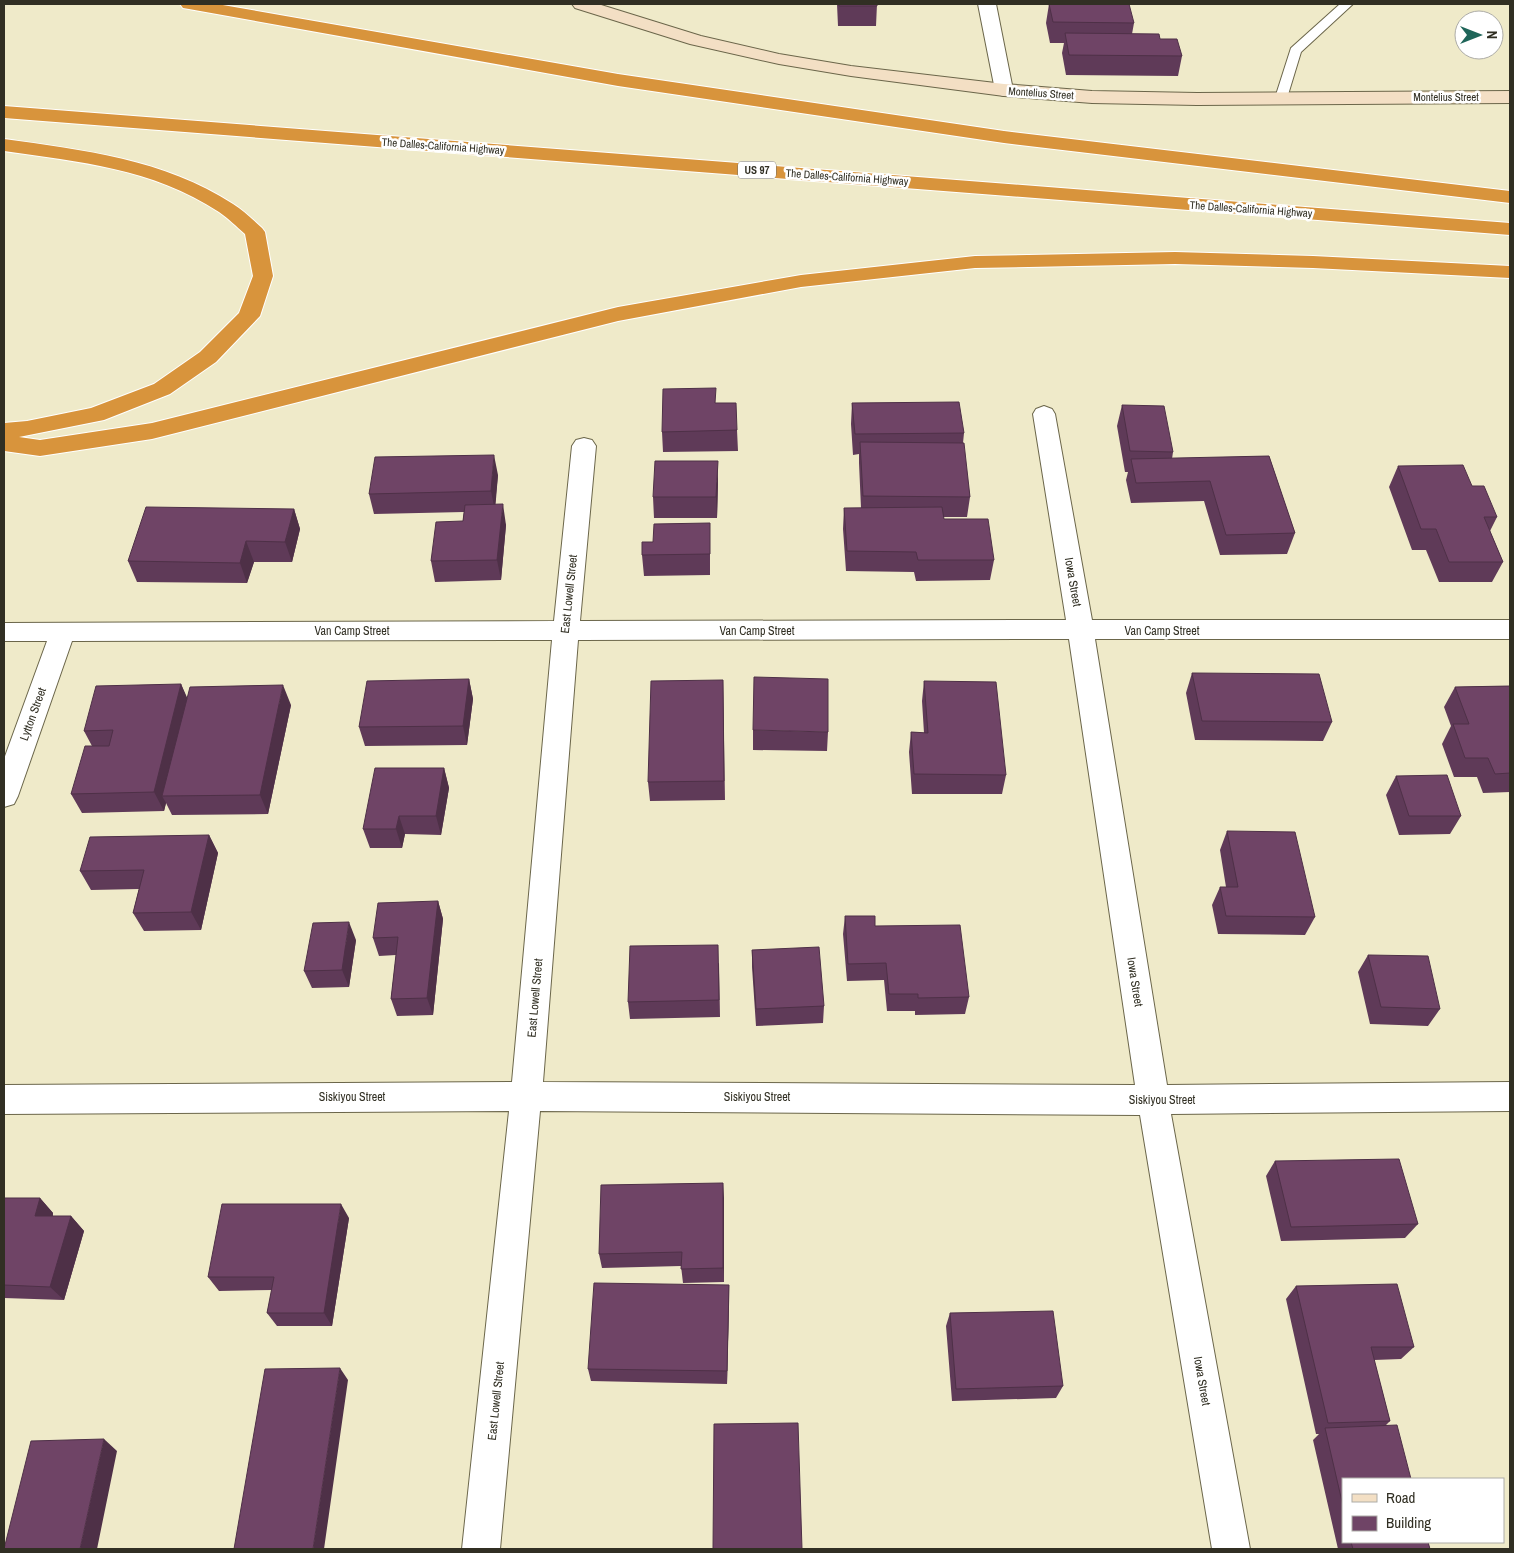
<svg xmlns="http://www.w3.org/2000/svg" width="1514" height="1553" font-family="'Archivo Narrow',sans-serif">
<rect width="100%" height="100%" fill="#efeac9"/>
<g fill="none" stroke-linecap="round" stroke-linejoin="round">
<g stroke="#6b664a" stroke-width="2">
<path id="lane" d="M 1340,4 L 1353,4 L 1301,52 L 1287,98 L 1281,102 L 1277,101 L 1275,98 L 1291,48 Z"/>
</g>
<g stroke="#6b664a" stroke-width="2">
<path id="street" d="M 978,4 L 996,4 L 1013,90 L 1011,94 L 1004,96 L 997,94 L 995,90 Z
M 1044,406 L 1052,409 L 1055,414 L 1092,620 L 1510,620 L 1510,639 L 1095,639 L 1167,1085 L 1510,1082 L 1510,1111 L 1171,1114 L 1250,1549 L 1212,1549 L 1140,1115 L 540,1111 L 500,1549 L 462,1549 L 509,1111 L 4,1114 L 4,1085 L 512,1082 L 552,640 L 72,641 L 18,796 L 14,804 L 4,807 L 4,759 L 47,641 L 4,641 L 4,623 L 554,621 L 572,446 L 576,440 L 584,438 L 592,440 L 596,446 L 580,621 L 1066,620 L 1033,414 L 1036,409 ZM 1069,639 L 1135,1085 L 543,1082 L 578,640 Z"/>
</g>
<g stroke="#6b664a" stroke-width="2">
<path id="secondary" d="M 572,4 L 598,4 L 701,36 L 779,54 L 851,66 L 1004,84 L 1092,91 L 1197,93 L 1510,91 L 1510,103 L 1197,105 L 1092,103 L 1004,96 L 851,76 L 779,64 L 690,44 L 575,8 Z"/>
</g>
<g stroke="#fff" stroke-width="2">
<path id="highway" d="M 180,4 L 217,4 L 618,74 L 1004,131 L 1510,191 L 1510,203 L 1004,143 L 618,86 L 189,9 L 183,8 Z
M 4,106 L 1510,223 L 1510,235 L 4,118 Z
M 4,139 C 83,150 164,159 233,204 C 243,210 253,220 262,228 L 265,232 L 273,276 L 260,316 L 216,362 L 170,394 L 104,420 L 19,437 L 40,440 L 152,423 L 618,307 L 801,275 L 975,256 L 1175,252 L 1313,256 L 1510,266 L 1510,278 L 1313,268 L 1175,264 L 975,268 L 801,287 L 618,321 L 152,439 L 40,456 L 4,451 L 4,423 L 27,421 L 91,408 L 154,384 L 200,352 L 239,313 L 253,276 L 245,234 C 237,227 228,218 219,212 C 152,168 80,162 4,151 Z"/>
</g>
<use href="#lane" fill="#fff" fill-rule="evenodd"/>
<use href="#street" fill="#fff" fill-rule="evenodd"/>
<use href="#secondary" fill="#f3dfc4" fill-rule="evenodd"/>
<use href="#highway" fill="#d8943c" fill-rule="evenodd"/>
</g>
<path fill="#5f3a58" d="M 837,4 L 877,4 L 876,26 L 838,26 Z
M 1049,4 L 1134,23 L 1132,34 L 1160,39 L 1182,56 L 1178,76 L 1066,75 L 1062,53 L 1064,43 L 1050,43 L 1046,23 Z
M 716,403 L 737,430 L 738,451 L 663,452 L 662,432 Z
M 852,403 L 964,433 L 963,443 L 970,497 L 967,517 L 943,517 L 944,519 L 994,560 L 990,580 L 916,581 L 914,572 L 846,571 L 843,529 L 844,508 L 861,508 L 859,463 L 859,454 L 853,455 L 851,424 Z
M 1122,405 L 1173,452 L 1172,459 L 1269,456 L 1295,533 L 1287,554 L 1220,555 L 1204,501 L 1131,503 L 1126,480 L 1128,472 L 1125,472 L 1117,426 Z
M 1398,466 L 1472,486 L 1497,517 L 1490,531 L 1503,562 L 1492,582 L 1439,582 L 1426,550 L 1412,550 L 1389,487 Z
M 498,475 L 495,504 L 506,525 L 501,580 L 435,582 L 431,561 L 463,521 L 464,512 L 374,514 L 369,494 Z
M 718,482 L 717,518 L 654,518 L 653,497 Z
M 294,509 L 300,529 L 292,562 L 254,562 L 247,583 L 137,582 L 128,561 Z
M 653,542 L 710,544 L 710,575 L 644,576 L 642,555 Z
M 1192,673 L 1332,722 L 1323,741 L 1195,740 L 1186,693 Z
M 469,679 L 473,699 L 467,745 L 365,746 L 359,727 Z
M 723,680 L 725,800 L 650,801 L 648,782 Z
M 924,681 L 1006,775 L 1002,794 L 912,794 L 909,752 L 911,732 L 924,733 L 922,701 Z
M 181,684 L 187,699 L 291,705 L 268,814 L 172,815 L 166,803 L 164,811 L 82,813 L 71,794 L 92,746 L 84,731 Z
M 1510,686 L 1510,792 L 1483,793 L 1477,777 L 1454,777 L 1442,744 L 1451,726 L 1444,707 L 1455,687 Z
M 753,730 L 828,732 L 827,751 L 753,750 Z
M 444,768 L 449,788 L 441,835 L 405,834 L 402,848 L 370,848 L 363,829 Z
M 1396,776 L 1461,816 L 1450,834 L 1399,835 L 1386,795 Z
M 1227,831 L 1315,917 L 1305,935 L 1218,934 L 1212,905 L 1220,887 L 1226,887 L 1220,850 Z
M 209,835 L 218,853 L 201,930 L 144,931 L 133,913 L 139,889 L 91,890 L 80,871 Z
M 438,901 L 443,919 L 433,1015 L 397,1016 L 391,999 L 396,955 L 379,956 L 373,938 Z
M 845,916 L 875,926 L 969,997 L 965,1014 L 915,1015 L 915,1011 L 887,1011 L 884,980 L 847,981 L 843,934 Z
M 356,940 L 349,987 L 312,988 L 304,971 Z
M 752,950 L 824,1006 L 823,1023 L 756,1026 L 752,967 Z
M 1368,955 L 1440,1009 L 1428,1026 L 1370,1024 L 1358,972 Z
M 719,963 L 720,1017 L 630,1019 L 628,1002 Z
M 1275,1161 L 1418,1224 L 1405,1238 L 1281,1241 L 1266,1176 Z
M 723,1183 L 724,1282 L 683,1283 L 681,1266 L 602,1268 L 599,1254 Z
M 4,1198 L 40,1198 L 53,1213 L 53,1216 L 71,1216 L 84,1231 L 64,1300 L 4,1298 Z
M 349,1218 L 332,1326 L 277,1326 L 267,1313 L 272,1290 L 219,1291 L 208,1277 Z
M 729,1285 L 729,1299 L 727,1384 L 591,1381 L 588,1369 Z
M 1296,1286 L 1414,1347 L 1401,1359 L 1374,1360 L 1390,1421 L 1385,1426 L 1343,1479 L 1343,1542 L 1428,1542 L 1430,1549 L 1338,1549 L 1313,1440 L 1319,1434 L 1316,1434 L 1286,1299 Z
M 950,1313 L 1063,1386 L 1056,1398 L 952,1401 L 946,1326 Z"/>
<path fill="#4e3047" d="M 494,455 L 498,475 L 495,511 L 491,491 Z
M 718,461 L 718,482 L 717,518 L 716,497 Z
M 503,504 L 506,525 L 501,580 L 497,560 Z
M 294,509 L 300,529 L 292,562 L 285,542 Z
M 246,541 L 254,562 L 247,583 L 240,563 Z
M 469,679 L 473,699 L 467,745 L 463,726 Z
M 181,684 L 190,704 L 162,796 L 166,803 L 164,811 L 154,792 Z
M 283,685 L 291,705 L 268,814 L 260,795 Z
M 444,768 L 449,788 L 441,835 L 436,816 Z
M 399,816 L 405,834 L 402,848 L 396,829 Z
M 209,835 L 218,853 L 201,930 L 191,912 Z
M 438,901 L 443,919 L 433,1015 L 427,998 Z
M 349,922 L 356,940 L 349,987 L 342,970 Z
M 723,1183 L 724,1198 L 724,1282 L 723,1268 Z
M 40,1198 L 53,1213 L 49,1230 L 35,1216 Z
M 341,1204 L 349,1218 L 332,1326 L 324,1313 Z
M 71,1216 L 84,1231 L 64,1300 L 50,1287 Z
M 729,1285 L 729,1299 L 727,1384 L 727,1371 Z
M 340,1368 L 348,1380 L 324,1549 L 313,1549 Z
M 104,1439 L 117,1451 L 97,1549 L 80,1549 Z"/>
<path fill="#6f4466" stroke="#4e3047" d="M 839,4 L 877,4 L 877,6 L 839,6 Z
M 1049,4 L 1129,4 L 1134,23 L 1053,22 Z
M 1065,33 L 1159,34 L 1160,39 L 1177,39 L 1182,56 L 1069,55 Z
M 716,388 L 715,403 L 736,403 L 737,430 L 662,432 L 663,389 Z
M 959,402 L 964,433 L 855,434 L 852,403 Z
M 1122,405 L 1164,406 L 1173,452 L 1130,451 Z
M 860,442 L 964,443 L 970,497 L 863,496 Z
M 494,455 L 491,491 L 369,494 L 375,457 Z
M 1269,456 L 1295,533 L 1226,535 L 1210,481 L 1136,483 L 1131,459 Z
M 655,461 L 718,461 L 716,497 L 653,497 Z
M 1463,465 L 1472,486 L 1484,486 L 1497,517 L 1484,517 L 1503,562 L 1449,562 L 1436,529 L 1421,529 L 1398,466 Z
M 503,504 L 497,560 L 431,561 L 436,522 L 463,521 L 465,505 Z
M 146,507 L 294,509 L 285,542 L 246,541 L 240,563 L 128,561 Z
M 942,507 L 944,519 L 988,519 L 994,560 L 918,560 L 916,552 L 847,551 L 844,508 Z
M 710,523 L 710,554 L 642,555 L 642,542 L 653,542 L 654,524 Z
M 1192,673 L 1319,674 L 1332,722 L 1202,721 Z
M 754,677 L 828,679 L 828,732 L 753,730 Z
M 469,679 L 463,726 L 359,727 L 367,681 Z
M 723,680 L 724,781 L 648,782 L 651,681 Z
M 924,681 L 996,682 L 1006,775 L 914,774 L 911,732 L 928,733 Z
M 181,684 L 154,792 L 71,794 L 85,746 L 109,746 L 113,730 L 84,731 L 96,686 Z
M 283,685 L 260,795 L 162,796 L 190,687 Z
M 1510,686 L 1510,773 L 1495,774 L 1488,758 L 1465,758 L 1453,724 L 1469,724 L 1455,687 Z
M 375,768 L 444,768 L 436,816 L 399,816 L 396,829 L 363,829 Z
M 1447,775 L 1461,816 L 1409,816 L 1396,776 Z
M 1227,831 L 1295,832 L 1315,917 L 1226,916 L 1220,887 L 1238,887 Z
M 209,835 L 191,912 L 133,913 L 144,870 L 80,871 L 90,837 Z
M 438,901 L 427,998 L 391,999 L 398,937 L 373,938 L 378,903 Z
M 845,916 L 875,916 L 875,926 L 960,925 L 969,997 L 918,998 L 918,994 L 889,994 L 886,963 L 848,964 Z
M 349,922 L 342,970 L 304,971 L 313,923 Z
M 718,945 L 719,1000 L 628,1002 L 630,946 Z
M 819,947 L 824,1006 L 756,1009 L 752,950 Z
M 1368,955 L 1428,956 L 1440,1009 L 1381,1007 Z
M 1399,1159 L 1418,1224 L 1291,1227 L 1275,1161 Z
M 723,1183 L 723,1268 L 681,1269 L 682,1252 L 599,1254 L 601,1185 Z
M 4,1198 L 40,1198 L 35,1216 L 71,1216 L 50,1287 L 4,1285 Z
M 222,1204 L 341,1204 L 324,1313 L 267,1313 L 274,1277 L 208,1277 Z
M 594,1283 L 729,1285 L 727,1371 L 588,1369 Z
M 1397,1284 L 1414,1347 L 1371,1347 L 1390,1421 L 1328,1423 L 1296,1286 Z
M 1053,1311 L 1063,1386 L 956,1389 L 950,1313 Z
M 340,1368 L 313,1549 L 234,1549 L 265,1369 Z
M 798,1423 L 802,1549 L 713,1549 L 714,1424 Z
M 1397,1425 L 1411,1479 L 1343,1479 L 1343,1506 L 1325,1428 Z
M 104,1439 L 80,1549 L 4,1549 L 31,1441 Z
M 1351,1542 L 1428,1542 L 1430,1549 L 1353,1549 Z"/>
<g text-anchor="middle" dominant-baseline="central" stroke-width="5" stroke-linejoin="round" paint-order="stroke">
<g font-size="11" fill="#312f23" stroke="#fff">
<text transform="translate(1041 93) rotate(4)">Montelius Street</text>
<text x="1446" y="97">Montelius Street</text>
<text transform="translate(443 146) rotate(4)">The Dalles-California Highway</text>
<text transform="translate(847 177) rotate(4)">The Dalles-California Highway</text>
<text transform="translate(1251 209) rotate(4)">The Dalles-California Highway</text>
</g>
<rect fill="#fff" stroke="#6f6d65" stroke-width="1" x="738" y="161.5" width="38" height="17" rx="4"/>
<g font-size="11" font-weight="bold" fill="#312f23">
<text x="757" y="170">US 97</text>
</g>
<g font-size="12" fill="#312f23" stroke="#fff">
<text transform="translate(1073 582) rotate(80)">Iowa Street</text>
<text transform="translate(569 594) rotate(-84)">East Lowell Street</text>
<text x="352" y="631">Van Camp Street</text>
<text x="757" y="631">Van Camp Street</text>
<text x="1162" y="631">Van Camp Street</text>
<text transform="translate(33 714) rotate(-70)">Lytton Street</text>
<text transform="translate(1135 982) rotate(81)">Iowa Street</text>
<text transform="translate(535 998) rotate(-85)">East Lowell Street</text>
<text x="352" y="1097">Siskiyou Street</text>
<text x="757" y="1097">Siskiyou Street</text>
<text x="1162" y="1100">Siskiyou Street</text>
<text transform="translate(1202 1381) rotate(80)">Iowa Street</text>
<text transform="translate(496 1401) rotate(-84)">East Lowell Street</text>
</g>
</g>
<rect width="1514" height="1553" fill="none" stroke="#312f23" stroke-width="10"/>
<rect x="1342" y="1478" width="162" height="65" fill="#ffffff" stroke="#adaca7"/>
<rect x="1352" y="1494" width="25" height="8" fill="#f3dfc4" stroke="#adaca7"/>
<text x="1386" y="1503" font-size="15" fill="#312f23">Road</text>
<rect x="1352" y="1516" width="25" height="15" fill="#6f4466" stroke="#adaca7"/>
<text x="1386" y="1528" font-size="15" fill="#312f23">Building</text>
<g transform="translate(1479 35) rotate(90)"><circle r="24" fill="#ffffff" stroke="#adaca7"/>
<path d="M0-4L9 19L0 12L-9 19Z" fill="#1f6559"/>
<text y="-8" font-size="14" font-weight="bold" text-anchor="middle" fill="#312f23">N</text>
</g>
</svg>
